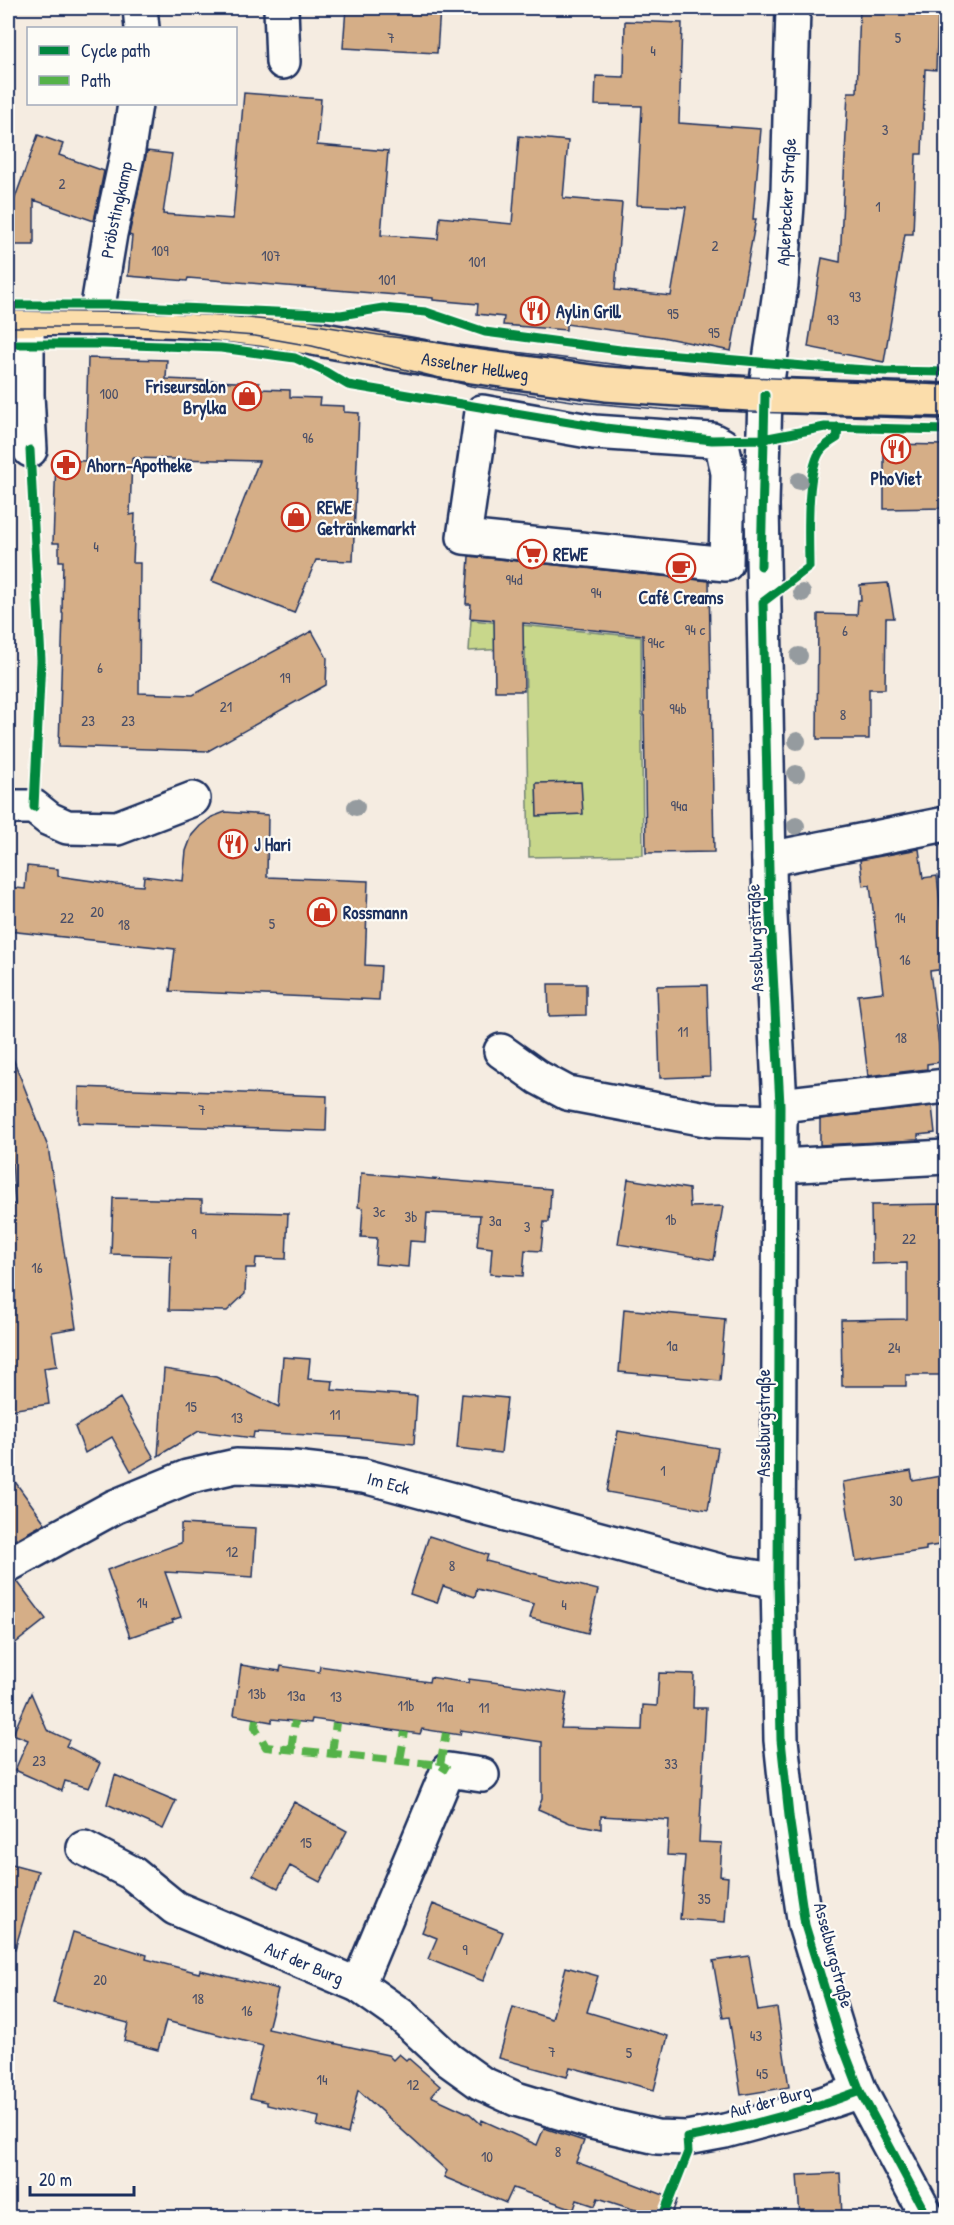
<svg xmlns="http://www.w3.org/2000/svg" width="954" height="2225" font-family="'Patrick Hand',sans-serif">
<rect width="100%" height="100%" fill="#f5ece1"/>
<filter id="ink" filterUnits="userSpaceOnUse"><feTurbulence type="fractalNoise" baseFrequency=".0167" numOctaves="2"/><feDisplacementMap in="SourceGraphic" scale="12" xChannelSelector="R" yChannelSelector="G"/><feConvolveMatrix kernelMatrix="1 2 1 2 8 2 1 2 1" color-interpolation-filters="sRGB"/></filter>
<g filter="url(#ink)">
<path fill="#c8d78b" stroke="#728374" stroke-width="1.5" d="M 471,620 L 641,637 L 643,855 L 529,857 L 525,648 L 469,651 Z"/>
<path fill="#d5ae87" stroke="#1b2f5e" stroke-width="1.5" d="M 346,8 L 440,8 L 437,53 L 343,48 Z
M 860,8 L 938,11 L 936,70 L 925,69 L 922,154 L 916,154 L 913,234 L 905,234 L 884,362 L 808,347 L 822,258 L 840,262 L 848,92 L 857,92 Z
M 625,21 L 682,23 L 679,123 L 761,129 L 753,219 L 756,219 L 731,351 L 662,337 L 566,324 L 566,330 L 503,325 L 504,317 L 477,314 L 478,304 L 433,300 L 433,298 L 188,278 L 187,281 L 128,276 L 132,236 L 129,235 L 147,151 L 172,154 L 163,214 L 233,219 L 244,93 L 321,99 L 317,145 L 388,151 L 381,235 L 438,239 L 440,217 L 512,224 L 519,136 L 568,141 L 563,198 L 622,203 L 615,290 L 671,296 L 686,207 L 637,205 L 642,106 L 595,105 L 596,76 L 624,77 Z
M 38,135 L 63,144 L 59,155 L 104,171 L 94,221 L 34,200 L 34,245 L 8,245 L 8,217 Z
M 88,358 L 167,360 L 166,379 L 259,383 L 259,389 L 290,390 L 290,397 L 320,398 L 319,405 L 344,406 L 344,412 L 359,413 L 353,561 L 316,560 L 294,613 L 212,581 L 259,461 L 132,458 L 130,515 L 135,514 L 133,563 L 140,563 L 139,693 L 193,695 L 312,631 L 327,658 L 326,685 L 208,751 L 59,746 L 63,613 L 62,613 L 63,561 L 59,561 L 59,543 L 53,543 L 56,460 L 85,461 Z
M 884,444 L 946,445 L 946,508 L 884,509 Z
M 469,556 L 709,581 L 714,852 L 646,853 L 643,635 L 523,623 L 524,691 L 495,691 L 494,620 L 470,618 L 471,604 L 466,604 Z
M 888,583 L 894,618 L 886,618 L 885,689 L 869,689 L 869,739 L 817,739 L 818,614 L 857,615 L 858,600 L 861,600 L 860,585 Z
M 581,782 L 583,814 L 537,816 L 536,783 Z
M 225,812 L 268,815 L 267,877 L 368,881 L 365,965 L 381,966 L 379,1000 L 170,991 L 175,949 L 8,931 L 8,887 L 25,889 L 27,866 L 58,869 L 58,876 L 114,884 L 143,886 L 144,876 L 183,881 L 186,851 L 192,835 L 200,826 L 212,817 Z
M 919,849 L 923,878 L 937,876 L 943,929 L 946,928 L 946,969 L 930,971 L 941,1062 L 927,1064 L 927,1069 L 868,1076 L 858,995 L 883,992 L 870,885 L 863,886 L 860,860 Z
M 548,984 L 586,984 L 586,1015 L 549,1016 Z
M 707,985 L 710,1076 L 660,1078 L 657,986 Z
M 10,1051 L 48,1147 L 76,1328 L 52,1332 L 57,1366 L 44,1368 L 49,1404 L 10,1410 L 8,1395 L 8,1205 L 15,1204 L 8,1101 L 8,1052 Z
M 79,1087 L 327,1096 L 326,1131 L 78,1123 Z
M 932,1106 L 935,1133 L 918,1135 L 918,1140 L 820,1145 L 820,1119 Z
M 361,1173 L 551,1189 L 549,1222 L 544,1222 L 541,1251 L 525,1250 L 523,1276 L 490,1274 L 492,1248 L 477,1246 L 480,1215 L 427,1213 L 425,1242 L 410,1241 L 408,1267 L 375,1264 L 377,1238 L 361,1237 L 363,1208 L 358,1207 Z
M 628,1179 L 689,1189 L 690,1207 L 723,1206 L 714,1260 L 618,1244 Z
M 113,1198 L 202,1200 L 202,1211 L 288,1213 L 286,1259 L 256,1258 L 255,1268 L 246,1268 L 245,1294 L 227,1311 L 169,1310 L 171,1256 L 111,1254 Z
M 946,1204 L 946,1375 L 906,1375 L 906,1386 L 842,1386 L 841,1320 L 907,1319 L 907,1263 L 872,1264 L 871,1205 Z
M 624,1309 L 725,1319 L 720,1381 L 619,1372 Z
M 283,1357 L 310,1359 L 308,1379 L 333,1381 L 332,1390 L 417,1396 L 414,1444 L 345,1437 L 254,1432 L 253,1438 L 199,1431 L 158,1456 L 164,1369 L 216,1377 L 279,1407 Z
M 462,1394 L 507,1398 L 501,1453 L 457,1448 Z
M 120,1398 L 154,1458 L 131,1471 L 112,1437 L 85,1453 L 75,1427 Z
M 618,1431 L 718,1448 L 708,1510 L 607,1492 Z
M 911,1471 L 913,1481 L 946,1475 L 946,1544 L 926,1547 L 926,1550 L 856,1561 L 843,1482 Z
M 8,1472 L 45,1523 L 8,1544 Z
M 181,1524 L 256,1528 L 253,1577 L 165,1572 L 181,1617 L 172,1620 L 173,1622 L 130,1637 L 107,1570 L 181,1543 Z
M 429,1536 L 488,1555 L 486,1561 L 598,1590 L 588,1633 L 530,1618 L 534,1604 L 477,1589 L 475,1597 L 443,1586 L 437,1603 L 410,1594 Z
M 17,1581 L 46,1619 L 8,1649 L 8,1584 Z
M 241,1665 L 280,1671 L 281,1666 L 319,1672 L 320,1666 L 429,1682 L 430,1677 L 468,1683 L 469,1679 L 523,1686 L 567,1693 L 561,1728 L 642,1730 L 643,1705 L 657,1706 L 659,1673 L 694,1674 L 693,1708 L 706,1708 L 699,1842 L 722,1843 L 720,1876 L 728,1877 L 725,1922 L 680,1919 L 685,1856 L 667,1855 L 669,1820 L 601,1816 L 601,1829 L 570,1823 L 538,1809 L 542,1799 L 542,1742 L 461,1730 L 460,1735 L 422,1729 L 420,1734 L 312,1719 L 311,1723 L 272,1719 L 272,1722 L 234,1715 Z
M 31,1693 L 47,1730 L 69,1740 L 66,1746 L 100,1763 L 89,1788 L 65,1781 L 62,1791 L 15,1770 L 28,1740 L 13,1734 Z
M 115,1775 L 176,1801 L 163,1829 L 107,1804 Z
M 294,1802 L 347,1831 L 320,1882 L 290,1866 L 278,1888 L 253,1875 Z
M 8,1863 L 38,1871 L 15,1949 L 8,1948 Z
M 433,1904 L 503,1932 L 483,1981 L 428,1959 L 437,1938 L 422,1932 Z
M 73,1932 L 147,1955 L 146,1959 L 199,1973 L 200,1970 L 278,1989 L 268,2029 L 388,2055 L 393,2060 L 399,2054 L 406,2060 L 408,2058 L 440,2086 L 431,2096 L 470,2114 L 481,2124 L 482,2120 L 537,2145 L 544,2128 L 584,2141 L 576,2162 L 677,2200 L 671,2217 L 657,2217 L 598,2198 L 595,2206 L 577,2200 L 574,2209 L 513,2188 L 506,2203 L 444,2177 L 447,2171 L 358,2090 L 348,2134 L 317,2126 L 319,2117 L 267,2105 L 267,2102 L 250,2098 L 263,2046 L 166,2021 L 158,2050 L 124,2041 L 128,2023 L 53,2003 Z
M 749,1956 L 758,2011 L 777,2008 L 789,2087 L 741,2095 L 729,2017 L 723,2018 L 713,1961 Z
M 566,1967 L 598,1976 L 587,2012 L 668,2036 L 654,2090 L 570,2067 L 567,2077 L 499,2058 L 513,2007 L 552,2019 Z
M 840,2173 L 842,2217 L 800,2217 L 797,2175 Z"/>
<g fill="none" stroke-linecap="round" stroke-linejoin="round">
<g stroke="#1b2f5e" stroke-width="38">
<g id="minor">
<path d="M 140,8 L 142,28"/>
<path d="M 281,8 L 283,62"/>
<path d="M 793,8 L 788,192 L 781,284 L 765,395 L 762,505 L 770,915 L 780,1105 L 778,1579 L 781,1740 L 789,1816 L 805,1925 L 840,2039 L 860,2091 L 928,2218"/>
<path id="s1" d="M 96,318 L 110,234 L 127,156 L 135,104"/>
<path d="M 27,319 L 27,395 L 30,450"/>
<path d="M 482,412 L 594,432 L 712,440 L 722,445 L 728,473 L 726,564 L 464,537 Z"/>
<path d="M 8,807 L 34,807 L 49,819 L 67,827 L 117,828 L 193,799"/>
<path d="M 769,859 L 946,824"/>
<path d="M 501,1051 L 539,1078 L 567,1093 L 711,1120 L 780,1122"/>
<path d="M 780,1105 L 946,1086"/>
<path d="M 780,1166 L 946,1157"/>
<path id="s2" d="M 8,1565 L 114,1507 L 187,1477 L 236,1466 L 294,1468 L 364,1476 L 723,1572 L 761,1578 L 778,1579"/>
<path id="s3" d="M 84,1848 L 132,1873 L 175,1908 L 358,1985 L 402,2016 L 449,2060 L 481,2083 L 516,2099 L 592,2122 L 657,2137 L 687,2138 L 725,2131 L 810,2108 L 860,2091"/>
<path d="M 358,1985 L 448,1770 L 482,1775"/>
</g>
</g>
<g stroke="#1b2f5e" stroke-width="38">
<g id="major">
<path id="s4" d="M 8,319 L 96,318 L 192,321 L 262,329 L 465,365 L 606,384 L 765,395 L 946,401"/>
</g>
</g>
<use href="#minor" stroke="#fdfcf7" stroke-width="33"/>
<use href="#major" stroke="#fbddab" stroke-width="33"/>
<path stroke="#1b2f5e" stroke-width="1.5" d="M 8,311 L 169,313 L 238,317 L 317,325 L 385,336 L 700,375 L 946,385
M 8,327 L 138,327 L 255,336 L 312,346 L 471,386 L 579,402 L 670,410 L 946,417"/>
<path stroke="#55b248" stroke-width="8" stroke-dasharray="15 8" stroke-linecap="butt" d="M 256,1719 L 255,1727 L 266,1747 L 440,1765 L 448,1770
M 291,1750 L 295,1721
M 332,1753 L 336,1723
M 400,1760 L 405,1732
M 440,1765 L 446,1733"/>
<g stroke="#fdfcf7" stroke-width="13">
<path id="cycleway" d="M 8,305 L 114,305 L 341,315 L 383,308 L 426,312 L 485,332 L 620,350 L 804,366 L 884,371 L 946,372
M 8,344 L 103,344 L 221,348 L 295,358 L 326,372 L 348,385 L 605,428 L 712,440 L 763,439 L 825,427 L 946,430
M 838,427 L 837,438 C 832,441 826,445 822,449 C 805,468 809,541 809,567 L 763,602 L 770,915 L 780,1105 L 778,1579 L 781,1740 L 789,1816 L 805,1925 L 840,2039 L 860,2091 L 928,2218
M 30,450 L 41,660 L 34,807
M 761,566 L 765,395
M 662,2218 L 688,2152 L 687,2138 C 746,2127 804,2112 860,2091"/>
</g>
<use href="#cycleway" stroke="#00873e" stroke-width="9"/>
</g>
<g fill="#959b9f">
<circle cx="799" cy="481" r="9"/>
<circle cx="802" cy="593" r="9"/>
<circle cx="799" cy="656" r="9"/>
<circle cx="797" cy="741" r="9"/>
<circle cx="796" cy="774" r="9"/>
<circle cx="356" cy="807" r="9"/>
<circle cx="796" cy="826" r="9"/>
</g>
</g>
<defs>
<g id="restaurant-ring" transform="scale(1.5)"><circle r="9.5" fill="#fdfcf7" stroke="#c8321e" stroke-width="1.5"/><path d="M-5-6h1v4h1v-4h1v4h1v-4h1v5L-1.5 .5V6h-2V.5L-5-1ZM5-6V6H3V1.5H1.5Q1.5-4 5-6Z" fill="#c8321e"/></g>
<g id="shop-ring" transform="scale(1.5)"><circle r="9.5" fill="#fdfcf7" stroke="#c8321e" stroke-width="1.5"/><path d="M-5-2.5h2.3a2.7 3.5 0 0 1 5.4 0H5L5.5 6h-11ZM-1.5-2.5h3a1.5 2.3 0 0 0-3 0Z" fill="#c8321e"/></g>
<g id="pharmacy-ring" transform="scale(1.5)"><circle r="9.5" fill="#fdfcf7" stroke="#c8321e" stroke-width="1.5"/><path d="M-2-6h4v4h4v4h-4v4h-4v-4h-4v-4h4Z" fill="#c8321e"/></g>
<g id="supermarket-ring" transform="scale(1.5)"><circle r="9.5" fill="#fdfcf7" stroke="#c8321e" stroke-width="1.5"/><path d="M-6-5.5h2.5l.6 2H6L4.5 2H-2.5L-4.4-4H-6ZM-1.5 3.2a1.3 1.3 0 1 0 .1 0ZM3 3.2a1.3 1.3 0 1 0 .1 0Z" fill="#c8321e"/></g>
<g id="cafe-ring" transform="scale(1.5)"><circle r="9.5" fill="#fdfcf7" stroke="#c8321e" stroke-width="1.5"/><path d="M-5.5-4.5H6V0H3Q3 3.5 0 3.5H-2.5Q-5.5 3.5-5.5 0ZM3-3.2v2h1.7v-2ZM-6 4.5H4V6H-6Z" fill="#c8321e"/></g>
</defs>
<g fill-rule="evenodd">
<use href="#restaurant-ring" x="535" y="311"/>
<use href="#shop-ring" x="247" y="396"/>
<use href="#restaurant-ring" x="896" y="449"/>
<use href="#pharmacy-ring" x="66" y="465"/>
<use href="#shop-ring" x="296" y="517"/>
<use href="#supermarket-ring" x="532" y="554"/>
<use href="#cafe-ring" x="681" y="568"/>
<use href="#restaurant-ring" x="233" y="844"/>
<use href="#shop-ring" x="322" y="912"/>
</g>
<g text-anchor="middle" dominant-baseline="central" stroke-width="4.5" stroke-linejoin="round" paint-order="stroke">
<g font-size="15" fill="#4a4f68">
<text x="391" y="37">7</text>
<text x="898" y="37">5</text>
<text x="653" y="50">4</text>
<text x="885" y="129">3</text>
<text x="62" y="183">2</text>
<text x="878" y="206">1</text>
<text x="715" y="245">2</text>
<text x="160" y="250">109</text>
<text x="271" y="255">107</text>
<text x="477" y="261">101</text>
<text x="387" y="279">101</text>
<text x="855" y="296">93</text>
<text x="673" y="313">95</text>
<text x="833" y="319">93</text>
<text x="714" y="332">95</text>
<text x="109" y="393">100</text>
<text x="308" y="437">96</text>
<text x="96" y="546">4</text>
<text x="514" y="579">94d</text>
<text x="596" y="592">94</text>
<text x="695" y="629">94 c</text>
<text x="845" y="630">6</text>
<text x="656" y="642">94c</text>
<text x="100" y="667">6</text>
<text x="285" y="677">19</text>
<text x="226" y="706">21</text>
<text x="678" y="708">94b</text>
<text x="843" y="714">8</text>
<text x="88" y="720">23</text>
<text x="128" y="720">23</text>
<text x="679" y="805">94a</text>
<text x="97" y="911">20</text>
<text x="67" y="917">22</text>
<text x="900" y="917">14</text>
<text x="272" y="923">5</text>
<text x="124" y="924">18</text>
<text x="905" y="959">16</text>
<text x="683" y="1031">11</text>
<text x="901" y="1037">18</text>
<text x="202" y="1109">7</text>
<text x="379" y="1211">3c</text>
<text x="411" y="1216">3b</text>
<text x="671" y="1219">1b</text>
<text x="495" y="1220">3a</text>
<text x="527" y="1226">3</text>
<text x="194" y="1233">9</text>
<text x="909" y="1238">22</text>
<text x="37" y="1267">16</text>
<text x="672" y="1345">1a</text>
<text x="894" y="1347">24</text>
<text x="191" y="1406">15</text>
<text x="335" y="1414">11</text>
<text x="237" y="1417">13</text>
<text x="663" y="1470">1</text>
<text x="896" y="1500">30</text>
<text x="232" y="1551">12</text>
<text x="452" y="1565">8</text>
<text x="142" y="1602">14</text>
<text x="564" y="1604">4</text>
<text x="257" y="1693">13b</text>
<text x="296" y="1695">13a</text>
<text x="336" y="1696">13</text>
<text x="406" y="1705">11b</text>
<text x="445" y="1706">11a</text>
<text x="484" y="1707">11</text>
<text x="39" y="1760">23</text>
<text x="671" y="1763">33</text>
<text x="306" y="1842">15</text>
<text x="704" y="1898">35</text>
<text x="465" y="1949">9</text>
<text x="100" y="1979">20</text>
<text x="198" y="1998">18</text>
<text x="247" y="2010">16</text>
<text x="756" y="2035">43</text>
<text x="552" y="2051">7</text>
<text x="629" y="2052">5</text>
<text x="762" y="2073">45</text>
<text x="322" y="2079">14</text>
<text x="413" y="2084">12</text>
<text x="558" y="2151">8</text>
<text x="487" y="2156">10</text>
</g>
<g font-size="18" fill="#1b2f5e" stroke="#fdfcf7">
<text transform="translate(786 202) rotate(-87)">Aplerbecker Straße</text>
<text stroke="none"><textPath href="#s1" startOffset="110">Pröbstingkamp</textPath></text>
<text stroke="none"><textPath href="#s4" startOffset="471">Asselner Hellweg</textPath></text>
<text transform="translate(755 938) rotate(-92)">Asselburgstraße</text>
<text transform="translate(763 1423) rotate(-90)">Asselburgstraße</text>
<text stroke="none"><textPath href="#s2" startOffset="404">Im Eck</textPath></text>
<text transform="translate(834 1955) rotate(75)">Asselburgstraße</text>
<text stroke="none"><textPath href="#s3" startOffset="250">Auf der Burg</textPath></text>
<text transform="translate(770 2101) rotate(-15)">Auf der Burg</text>
</g>
<g font-size="18" font-weight="bold" fill="#1b2f5e" stroke="#fdfcf7" text-anchor="start">
<text x="556" y="311">Aylin Grill</text>
<text x="226" y="386" text-anchor="end">Friseursalon<tspan x="226" dy="21">Brylka</tspan></text>
<text x="87" y="465">Ahorn-Apotheke</text>
<text x="896" y="478" text-anchor="middle">PhoViet</text>
<text x="317" y="507">REWE<tspan x="317" dy="21">Getränkemarkt</tspan></text>
<text x="553" y="554">REWE</text>
<text x="681" y="597" text-anchor="middle">Café Creams</text>
<text x="254" y="844">J Hari</text>
<text x="343" y="912">Rossmann</text>
</g>
</g>
<rect width="954" height="2225" fill="none" stroke="#fdfcf7" stroke-width="30"/>
<rect x="15" y="15" width="924" height="2195" fill="none" stroke="#1b2f5e" stroke-width="2" filter="url(#ink)"/>
<rect x="27" y="27" width="210" height="78" fill="#fdfcf7" stroke="#a3aaba" stroke-width="1.5"/>
<rect x="39" y="46" width="30" height="9" fill="#00873e" stroke="#a3aaba" stroke-width="1.5"/>
<text x="81" y="57" font-size="18" fill="#1b2f5e">Cycle path</text>
<rect x="39" y="76" width="30" height="9" fill="#55b248" stroke="#a3aaba" stroke-width="1.5"/>
<text x="81" y="87" font-size="18" fill="#1b2f5e">Path</text>
<path d="M30 2186v9h104v-9" fill="none" stroke="#1b2f5e" stroke-width="3"/>
<text x="39" y="2186" font-size="18" fill="#1b2f5e" stroke="#fdfcf7" stroke-width="4.5" paint-order="stroke">20 m</text>
</svg>
